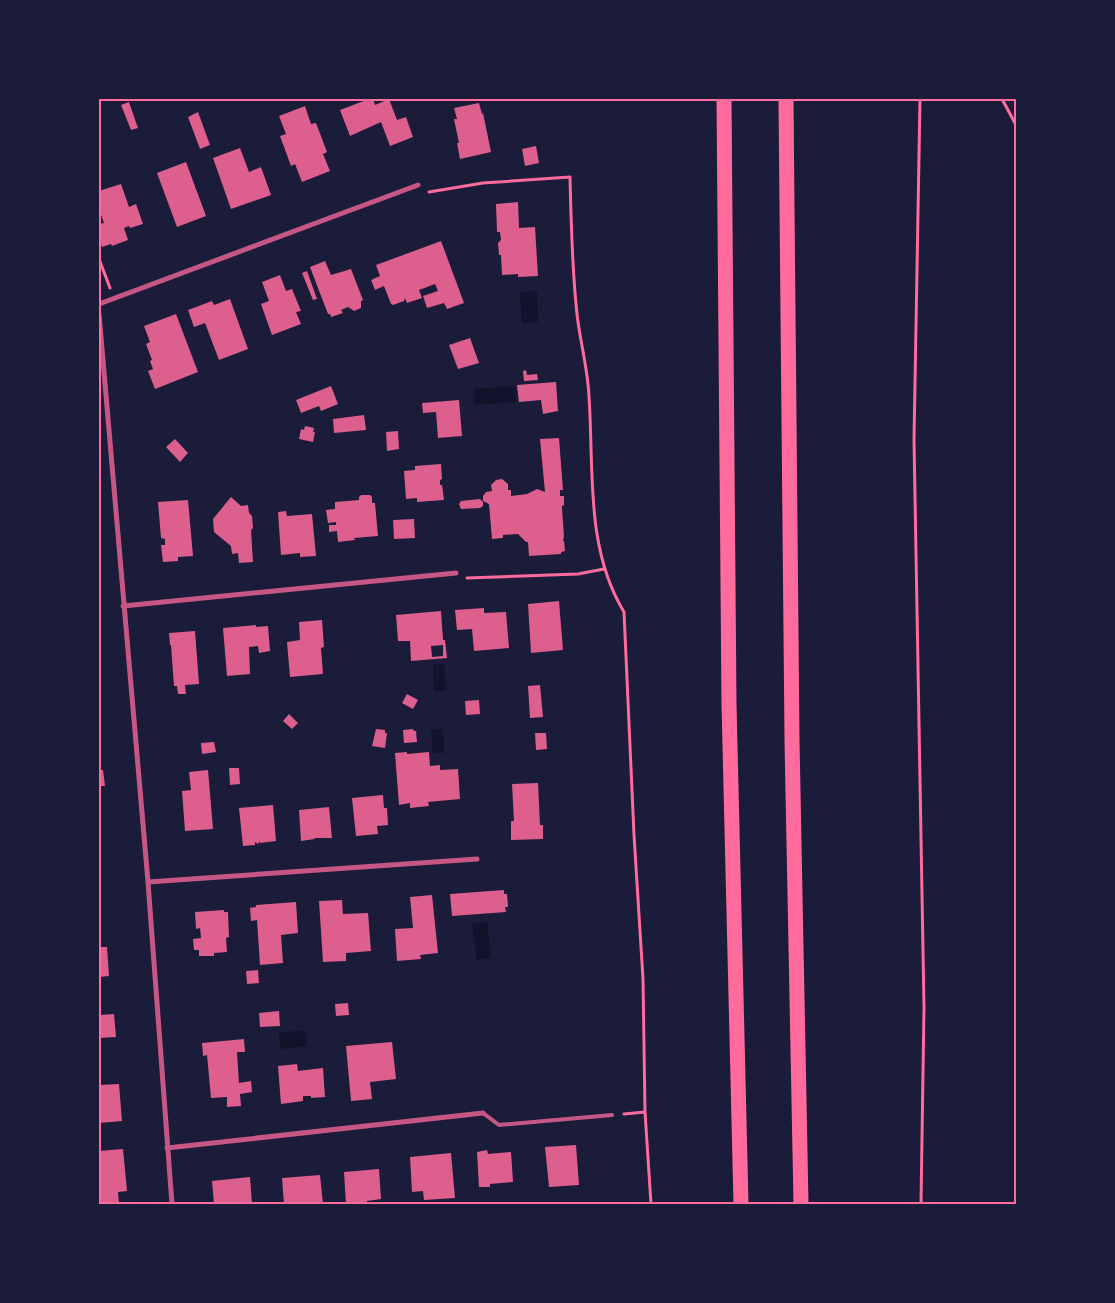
<svg xmlns="http://www.w3.org/2000/svg" width="1115" height="1303" font-family="'DejaVu Sans',sans-serif">
<rect width="100%" height="100%" fill="#1b1b3a"/>
<path fill="#12122b" d="M 537,291 L 538,322 L 522,323 L 520,292 Z
M 515,386 L 516,402 L 475,405 L 474,389 Z
M 444,664 L 446,690 L 434,691 L 433,665 Z
M 443,729 L 444,753 L 433,753 L 431,730 Z
M 487,922 L 491,958 L 477,960 L 472,924 Z
M 305,1030 L 307,1046 L 280,1049 L 279,1033 Z"/>
<path fill="#dd5f8e" fill-rule="evenodd" d="M 369,99 L 373,99 L 375,105 L 389,99 L 397,120 L 406,117 L 413,137 L 390,146 L 381,122 L 350,136 L 340,110 Z
M 129,102 L 138,128 L 131,130 L 121,105 Z
M 479,103 L 482,114 L 483,113 L 491,152 L 460,159 L 457,143 L 459,143 L 454,119 L 457,119 L 454,108 Z
M 305,106 L 311,124 L 316,123 L 327,152 L 323,154 L 330,171 L 302,182 L 295,164 L 291,166 L 280,136 L 286,134 L 279,116 Z
M 198,112 L 210,145 L 200,149 L 188,117 Z
M 536,146 L 539,163 L 525,166 L 522,149 Z
M 240,148 L 249,172 L 261,167 L 271,195 L 231,209 L 213,158 Z
M 186,162 L 206,216 L 177,227 L 157,173 Z
M 121,184 L 129,207 L 136,204 L 143,224 L 130,228 L 129,226 L 124,228 L 128,240 L 112,246 L 111,244 L 102,247 L 99,239 L 99,224 L 104,223 L 99,209 L 99,191 Z
M 518,202 L 519,228 L 535,227 L 538,276 L 518,277 L 518,274 L 502,275 L 501,255 L 499,255 L 498,243 L 501,240 L 500,232 L 497,232 L 496,204 Z
M 441,241 L 464,303 L 447,309 L 444,303 L 427,308 L 423,296 L 438,291 L 435,284 L 419,290 L 422,298 L 407,303 L 405,298 L 404,301 L 393,305 L 391,304 L 384,286 L 375,290 L 371,280 L 380,276 L 376,265 Z
M 325,261 L 331,275 L 351,269 L 363,300 L 361,301 L 361,308 L 354,311 L 348,307 L 341,310 L 343,313 L 331,317 L 330,314 L 328,314 L 310,267 Z
M 307,271 L 317,299 L 313,300 L 302,273 Z
M 280,275 L 286,291 L 292,289 L 301,311 L 296,312 L 301,324 L 272,335 L 261,304 L 269,301 L 262,282 Z
M 230,299 L 248,349 L 219,360 L 205,323 L 194,327 L 188,310 L 212,301 L 214,305 Z
M 176,314 L 198,372 L 155,389 L 148,371 L 153,369 L 150,361 L 152,360 L 146,344 L 150,342 L 144,326 Z
M 470,338 L 479,363 L 458,369 L 449,345 Z
M 526,370 L 527,375 L 537,374 L 538,380 L 524,381 L 523,371 Z
M 556,382 L 558,411 L 543,414 L 541,400 L 519,402 L 517,385 Z
M 331,386 L 338,404 L 321,411 L 319,406 L 301,413 L 296,400 Z
M 459,400 L 462,436 L 438,438 L 436,412 L 423,413 L 422,403 Z
M 364,415 L 366,430 L 334,433 L 333,419 Z
M 305,426 L 314,428 L 313,432 L 315,432 L 313,442 L 299,439 L 301,429 L 304,430 Z
M 398,431 L 399,449 L 387,451 L 386,432 Z
M 559,438 L 563,490 L 560,490 L 560,496 L 564,496 L 564,505 L 562,506 L 562,509 L 564,536 L 563,541 L 564,541 L 565,551 L 561,552 L 561,554 L 529,556 L 528,542 L 526,542 L 518,534 L 503,535 L 503,538 L 492,539 L 489,504 L 483,501 L 483,496 L 486,492 L 492,491 L 491,485 L 496,480 L 502,479 L 508,484 L 508,490 L 511,490 L 511,496 L 527,494 L 537,489 L 545,492 L 540,439 Z
M 175,439 L 188,453 L 180,462 L 166,447 Z
M 441,464 L 442,479 L 440,480 L 440,485 L 442,485 L 444,500 L 417,502 L 417,498 L 406,499 L 404,471 L 415,470 L 415,466 Z
M 361,495 L 370,495 L 372,497 L 372,503 L 375,503 L 378,536 L 354,538 L 355,540 L 338,542 L 337,531 L 329,532 L 329,525 L 336,525 L 336,522 L 328,523 L 326,510 L 335,509 L 335,502 L 359,500 L 359,497 Z
M 231,497 L 241,506 L 248,505 L 249,513 L 252,516 L 253,528 L 251,530 L 253,562 L 239,563 L 238,553 L 232,554 L 231,546 L 214,532 L 213,519 Z
M 480,499 L 483,502 L 483,506 L 480,508 L 461,509 L 459,504 L 461,501 Z
M 188,500 L 193,556 L 178,557 L 178,561 L 163,562 L 161,545 L 165,545 L 165,539 L 161,538 L 158,502 Z
M 286,511 L 287,516 L 312,514 L 316,556 L 300,557 L 300,553 L 281,555 L 278,512 Z
M 414,519 L 415,538 L 394,539 L 393,520 Z
M 559,601 L 563,650 L 531,653 L 528,604 Z
M 484,608 L 484,613 L 506,612 L 509,648 L 474,651 L 472,629 L 457,630 L 455,610 Z
M 441,611 L 443,640 L 445,640 L 447,658 L 411,661 L 410,641 L 398,641 L 396,615 ZM 443,645 L 443,656 L 432,657 L 431,646 Z
M 322,620 L 324,647 L 321,648 L 323,674 L 290,677 L 287,642 L 300,640 L 299,622 Z
M 256,625 L 256,627 L 268,626 L 270,651 L 259,653 L 258,646 L 249,647 L 250,674 L 227,676 L 223,628 Z
M 195,631 L 199,684 L 185,685 L 186,694 L 178,694 L 177,686 L 174,686 L 171,645 L 170,645 L 169,633 Z
M 540,685 L 543,717 L 530,718 L 528,686 Z
M 407,694 L 418,700 L 413,709 L 402,703 Z
M 479,700 L 480,714 L 466,715 L 465,701 Z
M 289,714 L 298,723 L 292,729 L 283,721 Z
M 376,729 L 385,730 L 385,733 L 387,733 L 385,748 L 372,746 Z
M 413,729 L 414,731 L 416,731 L 417,742 L 404,743 L 403,730 Z
M 535,733 L 546,733 L 547,749 L 536,750 Z
M 214,742 L 216,752 L 202,754 L 201,743 Z
M 407,752 L 407,754 L 429,752 L 430,766 L 440,765 L 440,770 L 458,769 L 460,799 L 428,802 L 429,806 L 410,808 L 410,803 L 399,805 L 395,753 Z
M 229,768 L 239,768 L 240,784 L 230,785 Z
M 99,770 L 103,770 L 105,786 L 99,786 Z
M 208,770 L 213,829 L 185,831 L 182,791 L 191,790 L 189,772 Z
M 538,783 L 540,825 L 543,825 L 543,839 L 511,840 L 511,821 L 514,821 L 512,784 Z
M 383,795 L 384,808 L 387,808 L 388,825 L 377,826 L 378,834 L 356,836 L 352,798 Z
M 273,805 L 276,841 L 260,843 L 260,841 L 258,844 L 255,842 L 255,845 L 243,846 L 239,808 Z
M 329,807 L 332,838 L 314,838 L 315,839 L 301,841 L 299,810 Z
M 504,890 L 504,894 L 507,894 L 508,907 L 505,907 L 506,912 L 452,916 L 450,894 Z
M 432,895 L 438,953 L 420,955 L 421,959 L 397,961 L 395,929 L 413,928 L 410,897 Z
M 342,900 L 343,914 L 368,913 L 371,951 L 346,953 L 346,961 L 323,962 L 319,901 Z
M 296,902 L 298,933 L 281,935 L 283,963 L 260,965 L 257,920 L 251,921 L 250,908 L 256,907 L 256,905 Z
M 224,910 L 224,912 L 228,912 L 229,937 L 226,938 L 227,952 L 214,953 L 214,956 L 199,956 L 199,950 L 194,950 L 193,939 L 201,938 L 200,928 L 196,929 L 195,912 Z
M 99,947 L 107,947 L 109,976 L 99,977 Z
M 258,970 L 259,983 L 247,984 L 246,971 Z
M 348,1003 L 349,1015 L 336,1016 L 335,1004 Z
M 279,1011 L 280,1026 L 260,1027 L 259,1013 Z
M 114,1014 L 116,1037 L 99,1038 L 99,1015 Z
M 244,1039 L 245,1052 L 237,1052 L 239,1083 L 251,1081 L 252,1092 L 240,1094 L 241,1106 L 227,1107 L 227,1097 L 211,1098 L 207,1055 L 203,1056 L 202,1043 Z
M 392,1042 L 396,1079 L 370,1082 L 372,1099 L 351,1101 L 346,1046 Z
M 297,1064 L 298,1071 L 323,1068 L 325,1097 L 311,1098 L 311,1096 L 303,1096 L 303,1101 L 281,1104 L 278,1066 Z
M 119,1084 L 122,1121 L 99,1123 L 99,1085 Z
M 576,1145 L 579,1185 L 549,1187 L 545,1147 Z
M 123,1149 L 127,1191 L 118,1192 L 119,1204 L 99,1204 L 99,1151 Z
M 487,1150 L 488,1154 L 511,1152 L 513,1182 L 490,1184 L 490,1187 L 479,1187 L 477,1152 Z
M 451,1153 L 455,1198 L 424,1200 L 423,1191 L 412,1192 L 410,1157 Z
M 379,1169 L 381,1199 L 367,1201 L 367,1204 L 346,1204 L 344,1172 Z
M 320,1175 L 323,1204 L 284,1204 L 282,1178 Z
M 250,1177 L 252,1204 L 214,1204 L 212,1181 Z"/>
<g fill="none" stroke-linecap="round" stroke-linejoin="round">
<path stroke="#ff6b9d" stroke-width="3" d="M 920,99 L 914,440 L 924,1007 L 921,1204
M 1002,99 L 1016,125
M 429,192 L 483,183 L 570,177 C 571,223 572,269 577,314 C 580,342 588,369 589,397 C 594,469 585,548 624,612 L 634,835 L 643,979 L 645,1112 L 651,1204
M 99,259 L 110,288
M 467,578 L 578,574 L 604,569
M 624,1114 L 645,1112"/>
<path stroke="#c65784" stroke-width="4" d="M 483,1113 L 499,1125 L 612,1115"/>
<path stroke="#c65784" stroke-width="5" d="M 99,304 L 418,185
M 99,314 L 148,882 L 172,1204
M 123,606 L 456,573
M 148,882 L 477,859
M 167,1148 L 483,1113"/>
<path stroke="#ff6b9d" stroke-width="15" d="M 724,99 L 729,704 L 741,1204
M 786,99 L 792,740 L 801,1204"/>
</g>
<rect width="1115" height="1303" fill="none" stroke="#1b1b3a" stroke-width="200"/>
<rect x="100" y="100" width="915" height="1103" fill="none" stroke="#ff6b9d" stroke-width="2"/>
</svg>
